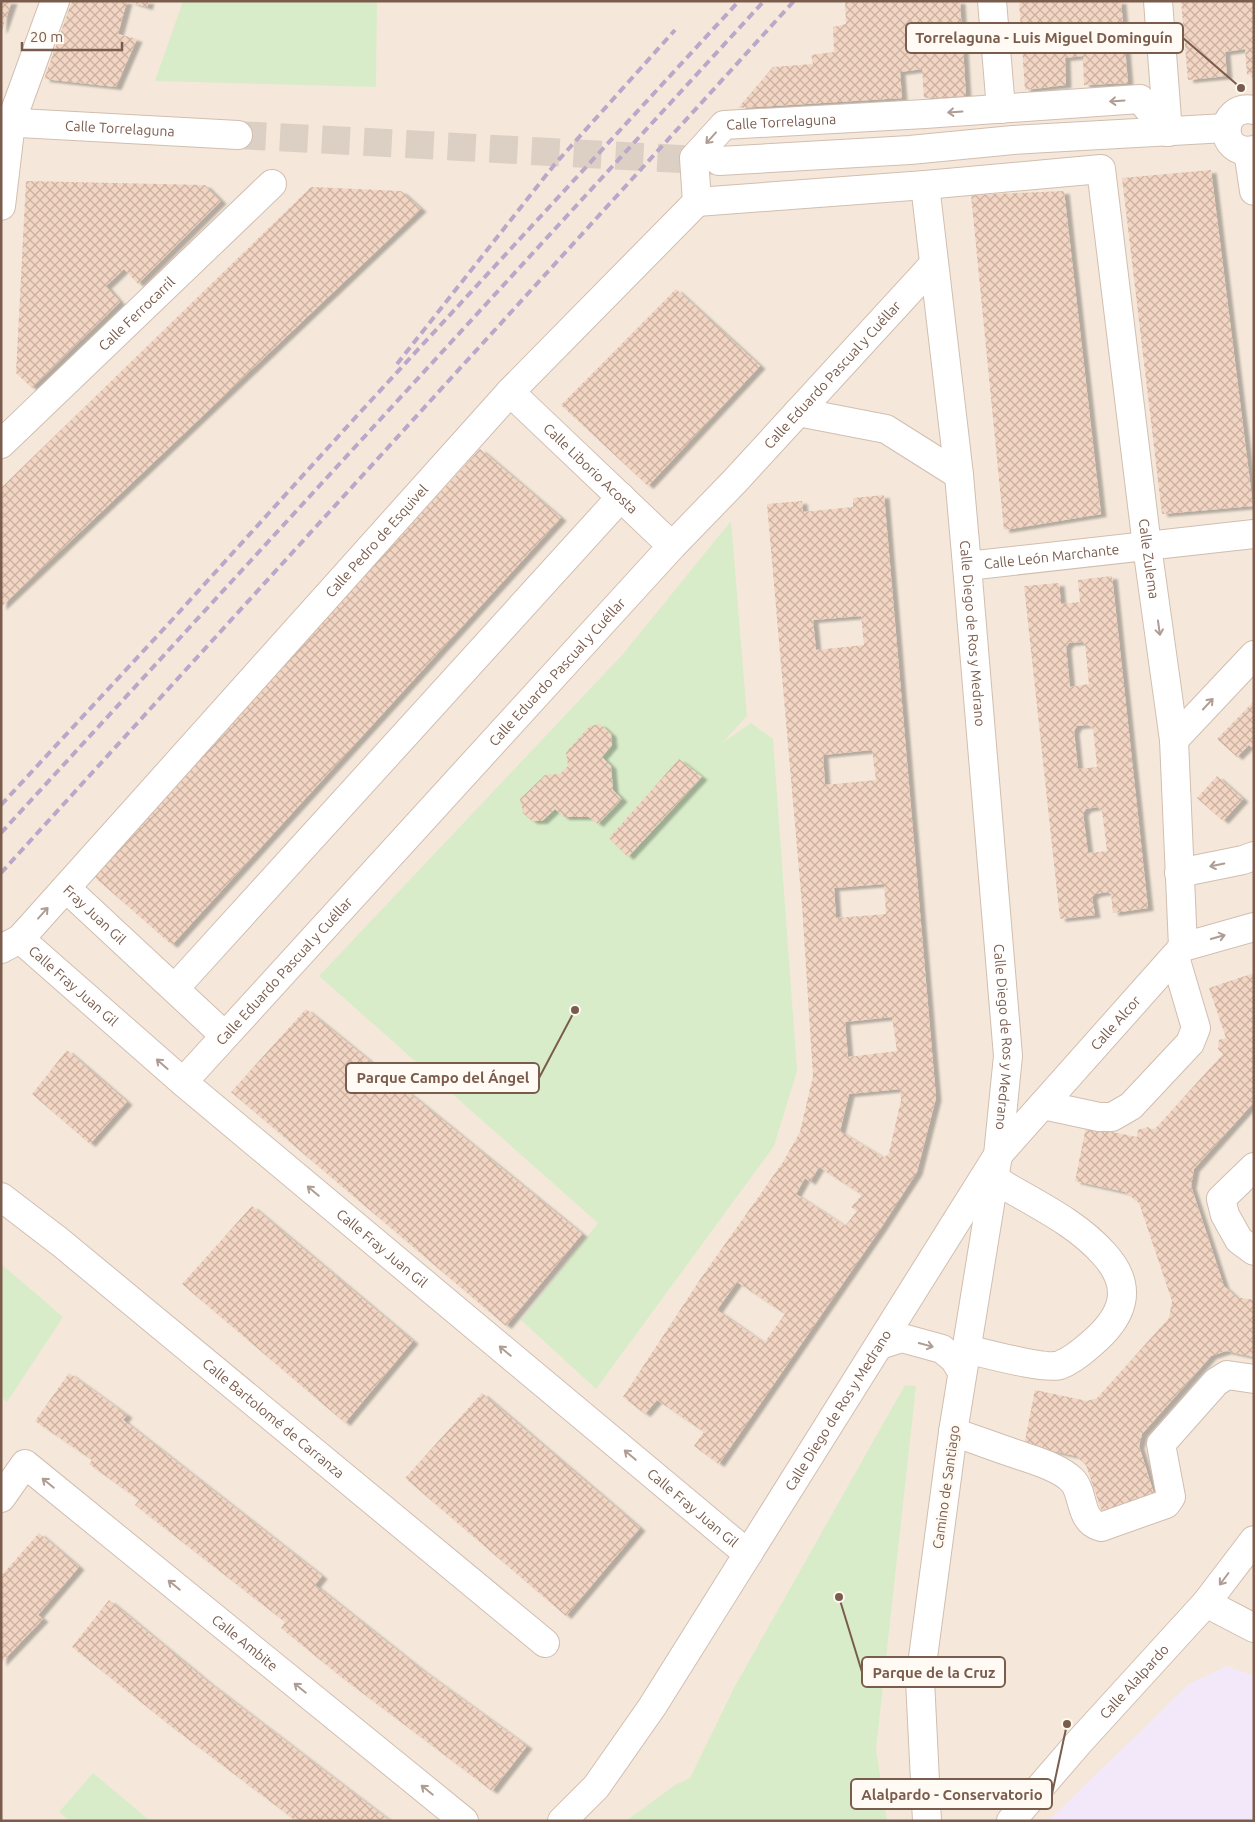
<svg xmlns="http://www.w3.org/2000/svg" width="1255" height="1822" font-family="Ubuntu,sans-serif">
<defs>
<pattern id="building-cross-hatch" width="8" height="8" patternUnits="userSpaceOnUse" patternTransform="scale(1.25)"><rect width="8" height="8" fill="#f3d5c3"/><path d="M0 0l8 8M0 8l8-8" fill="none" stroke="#cab0a1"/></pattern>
<filter id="shadow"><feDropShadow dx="5.5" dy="3" stdDeviation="1" flood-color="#0004"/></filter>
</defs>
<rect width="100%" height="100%" fill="#fdf6ec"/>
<path fill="#f5e8da" d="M 1,1 L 1254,1 L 1254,1821 L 1,1821 Z"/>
<path fill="#f3e8fa" d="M 1227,1666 L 1254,1676 L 1254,1821 L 1048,1821 L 1189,1684 Z"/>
<path fill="#d8ecc9" d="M 183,1 L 377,1 L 376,87 L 155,81 Z
M 731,521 L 747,716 L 722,743 L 751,723 L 773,739 L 797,1071 L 774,1146 L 596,1389 L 521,1320 L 598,1223 L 319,976 L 623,654 Z
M 1,1264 L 63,1317 L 7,1402 L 1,1397 Z
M 905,1385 L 916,1386 L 876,1749 L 887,1821 L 626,1821 L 675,1785 L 690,1778 L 735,1686 Z
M 93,1773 L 150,1821 L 70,1821 L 59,1812 Z"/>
<path fill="url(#building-cross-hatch)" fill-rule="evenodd" filter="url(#shadow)" d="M 1,1 L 12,1 L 2,30 L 1,30 Z
M 72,1 L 127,1 L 118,34 L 137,39 L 116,87 L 44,79 Z
M 128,1 L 149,1 L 147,7 Z
M 845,1 L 960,1 L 966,96 L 924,98 L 922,69 L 900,72 L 902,98 L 738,108 L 773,67 L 813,64 L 811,55 L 834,52 L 833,27 L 846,24 Z
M 1019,1 L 1121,1 L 1128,83 L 1084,85 L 1083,56 L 1065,58 L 1066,85 L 1025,90 Z
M 1181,1 L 1254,1 L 1254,74 L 1247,75 L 1245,49 L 1225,52 L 1227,76 L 1188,80 Z
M 1211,170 L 1253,506 L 1162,514 L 1122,178 Z
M 26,181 L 205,185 L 221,201 L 138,284 L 124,269 L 106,286 L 120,302 L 32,388 L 16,373 Z
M 311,187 L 401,191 L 421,209 L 1,607 L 1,488 Z
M 1064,191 L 1101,514 L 1004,530 L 971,195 Z
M 676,289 L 760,366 L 648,486 L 561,405 Z
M 480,449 L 561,518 L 172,945 L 90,873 Z
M 884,495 L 936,1098 L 917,1172 L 881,1228 L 719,1464 L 694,1446 L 704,1432 L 657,1400 L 645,1414 L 623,1397 L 701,1278 L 783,1162 L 800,1132 L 813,1076 L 802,905 L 767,504 L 802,501 L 803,512 L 853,507 L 853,498 ZM 861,616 L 864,645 L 816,650 L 813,620 ZM 872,750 L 876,780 L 825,785 L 823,755 ZM 884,884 L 886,914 L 836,918 L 834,888 ZM 892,1017 L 897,1051 L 848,1057 L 845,1022 ZM 900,1089 L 901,1100 L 889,1153 L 884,1158 L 840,1131 L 849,1094 ZM 819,1167 L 862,1195 L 851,1207 L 857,1211 L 845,1226 L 796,1194 L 805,1178 L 810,1182 ZM 737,1282 L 785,1314 L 764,1343 L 717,1310 Z
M 1112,576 L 1148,908 L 1113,913 L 1111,894 L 1107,892 L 1095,894 L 1092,897 L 1095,915 L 1060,919 L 1024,586 L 1059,583 L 1061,604 L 1080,602 L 1078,580 ZM 1081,642 L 1085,644 L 1089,684 L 1070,687 L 1066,647 L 1069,643 ZM 1088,725 L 1093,728 L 1097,767 L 1078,769 L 1074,731 L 1077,726 ZM 1097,807 L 1102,811 L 1107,851 L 1088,853 L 1083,813 L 1086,809 Z
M 1254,701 L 1254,750 L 1249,745 L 1237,757 L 1217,739 Z
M 600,724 L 611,734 L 612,745 L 602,757 L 611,766 L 613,790 L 622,799 L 598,824 L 589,817 L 564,817 L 555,809 L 542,821 L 532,821 L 523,813 L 520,799 L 545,775 L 560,774 L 568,766 L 566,752 L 590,726 Z
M 679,759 L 702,777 L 628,857 L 609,838 Z
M 1217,776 L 1243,799 L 1223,821 L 1197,798 Z
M 1254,973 L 1254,1102 L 1194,1169 L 1191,1186 L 1224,1286 L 1236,1297 L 1254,1300 L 1254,1357 L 1226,1351 L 1211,1356 L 1142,1434 L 1139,1446 L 1155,1497 L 1103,1515 L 1086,1465 L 1076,1456 L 1024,1445 L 1035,1390 L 1087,1401 L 1097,1398 L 1169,1318 L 1172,1301 L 1139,1203 L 1125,1192 L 1075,1181 L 1086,1127 L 1137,1137 L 1138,1130 L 1148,1127 L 1153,1131 L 1223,1054 L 1218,1049 L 1219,1040 L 1226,1038 L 1209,988 Z
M 306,1009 L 582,1234 L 506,1326 L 231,1092 Z
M 67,1050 L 127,1102 L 90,1144 L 32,1094 Z
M 252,1206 L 413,1341 L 345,1423 L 182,1284 Z
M 69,1373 L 127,1415 L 123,1420 L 322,1576 L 315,1585 L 422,1670 L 527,1746 L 492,1791 L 340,1676 L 281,1628 L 285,1622 L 135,1505 L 139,1500 L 89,1464 L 92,1460 L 35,1421 Z
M 482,1393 L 640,1528 L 566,1616 L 405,1478 Z
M 39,1533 L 79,1567 L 38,1615 L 43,1619 L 1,1663 L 1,1576 Z
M 109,1600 L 208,1682 L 390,1821 L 296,1821 L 172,1727 L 72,1647 Z"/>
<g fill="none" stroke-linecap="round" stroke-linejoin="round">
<path stroke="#dcd0c4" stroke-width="28" stroke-dasharray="28 14" stroke-linecap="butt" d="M 238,135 L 718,161"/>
<g stroke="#d1beb0" stroke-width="30">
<g id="street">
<path d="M 992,1 L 1001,109"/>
<path d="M 1158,1 L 1168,132"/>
<path d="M 1254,110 C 1218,103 1217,157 1254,150"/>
<path id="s1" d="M 1,122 L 238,135"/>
<path d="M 1248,151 L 1254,191"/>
<path d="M 719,161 L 910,150 L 1013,140 L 1226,128"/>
<path id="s2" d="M 925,185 L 959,475 L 967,566 L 1008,1056 L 998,1155 L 953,1432 L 920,1680 L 927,1821"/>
<path id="s3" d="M 697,202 L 925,185 L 1101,169 L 1147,546 L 1174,740 L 1183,947"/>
<path id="s4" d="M 697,202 L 694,158 L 724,125 L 925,114 L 1140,99 L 1168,132"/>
<path d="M 1,206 L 11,122 L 55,1"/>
<path id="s5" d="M 510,392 L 672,546"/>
<path d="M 798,412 L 886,429 L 959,475"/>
<path id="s6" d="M 1,444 L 272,184"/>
<path id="s7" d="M 967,566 L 1254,534"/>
<path d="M 1174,740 L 1254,655"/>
<path d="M 1179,873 L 1243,860 L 1254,856"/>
<path id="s8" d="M 66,888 L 224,1035"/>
<path id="s9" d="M 20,939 L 183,1082 L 748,1554"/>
<path id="s10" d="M 1,949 L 20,939 L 510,392 L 697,202"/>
<path d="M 175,988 L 621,497"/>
<path id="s11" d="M 183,1082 L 672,546 L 735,481 L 934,264"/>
<path d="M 1043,1105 L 1099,1117 L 1112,1117 L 1131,1106 L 1190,1043 L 1196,1028 L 1175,957"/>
<path d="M 1254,1167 L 1221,1199 L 1225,1215 L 1239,1240 L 1254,1251"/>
<path id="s12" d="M 1,1197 L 60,1242 L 545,1643"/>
<path d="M 880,1345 L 902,1338 L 942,1349 L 954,1359 L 962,1372"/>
<path d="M 966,1349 C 984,1353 1045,1370 1060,1365 C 1071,1361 1082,1352 1091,1344 C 1123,1317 1135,1288 1104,1254 C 1075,1221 1031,1202 994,1179"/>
<path d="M 953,1432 C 974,1439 995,1447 1016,1454 C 1033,1460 1059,1467 1072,1480 C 1085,1493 1078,1521 1101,1527 L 1166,1504 L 1171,1497 L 1161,1444 L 1216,1382 L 1227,1375 L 1254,1379"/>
<path id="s13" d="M 1,1498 L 25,1464 L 464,1821"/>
<path d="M 1206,1603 L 1254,1628"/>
<path id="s14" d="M 562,1821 L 596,1787 L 652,1707 L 998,1155 L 1183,947 L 1254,927"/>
<path id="s15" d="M 1011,1821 L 1081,1740 L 1206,1603 L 1254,1540"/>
</g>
</g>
<use href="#street" stroke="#fff" stroke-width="28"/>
<path stroke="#b9a8c9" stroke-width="4" stroke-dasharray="8 5" stroke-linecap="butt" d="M 397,364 L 555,164 L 675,30
M 1,805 L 172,620 L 354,419 L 739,1
M 1,833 L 764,1
M 1,873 L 794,1"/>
</g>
<defs><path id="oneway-shaft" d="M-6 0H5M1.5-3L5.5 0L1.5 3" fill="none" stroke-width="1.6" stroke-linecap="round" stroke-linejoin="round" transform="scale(1.25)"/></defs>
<g stroke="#af9d94">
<use href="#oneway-shaft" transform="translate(1117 101) rotate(176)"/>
<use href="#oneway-shaft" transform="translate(955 112) rotate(176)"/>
<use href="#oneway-shaft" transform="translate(711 138) rotate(132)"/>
<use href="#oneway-shaft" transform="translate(1159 628) rotate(82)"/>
<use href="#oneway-shaft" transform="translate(1208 704) rotate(-47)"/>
<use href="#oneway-shaft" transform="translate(1217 865) rotate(168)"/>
<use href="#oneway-shaft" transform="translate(43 913) rotate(-48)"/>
<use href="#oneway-shaft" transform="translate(1218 937) rotate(-16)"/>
<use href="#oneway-shaft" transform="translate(162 1064) rotate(-139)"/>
<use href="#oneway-shaft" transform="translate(313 1191) rotate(-140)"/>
<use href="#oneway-shaft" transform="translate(926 1345) rotate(15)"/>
<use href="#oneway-shaft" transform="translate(505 1351) rotate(-140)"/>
<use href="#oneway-shaft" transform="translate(630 1455) rotate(-140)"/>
<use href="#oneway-shaft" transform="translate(48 1483) rotate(-141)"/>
<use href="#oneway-shaft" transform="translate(1224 1579) rotate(127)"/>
<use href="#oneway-shaft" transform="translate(174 1585) rotate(-141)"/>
<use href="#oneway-shaft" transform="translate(300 1688) rotate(-141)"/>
<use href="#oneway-shaft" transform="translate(427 1790) rotate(-141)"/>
</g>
<g text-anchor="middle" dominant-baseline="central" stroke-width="5" stroke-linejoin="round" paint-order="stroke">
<g font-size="14" fill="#7a5c4d" stroke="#fffaf3">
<text stroke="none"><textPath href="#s4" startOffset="146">Calle Torrelaguna</textPath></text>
<text stroke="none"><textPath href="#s1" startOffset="119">Calle Torrelaguna</textPath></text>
<text stroke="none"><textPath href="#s6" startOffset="188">Calle Ferrocarril</textPath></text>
<text stroke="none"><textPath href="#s11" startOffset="960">Calle Eduardo Pascual y Cuéllar</textPath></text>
<text stroke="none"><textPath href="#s5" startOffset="111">Calle Liborio Acosta</textPath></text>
<text stroke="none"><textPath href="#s10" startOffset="556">Calle Pedro de Esquivel</textPath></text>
<text stroke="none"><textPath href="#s7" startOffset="85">Calle León Marchante</textPath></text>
<text stroke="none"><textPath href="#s3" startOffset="798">Calle Zulema</textPath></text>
<text stroke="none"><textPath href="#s2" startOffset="451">Calle Diego de Ros y Medrano</textPath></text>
<text stroke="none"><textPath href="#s11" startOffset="555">Calle Eduardo Pascual y Cuéllar</textPath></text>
<text stroke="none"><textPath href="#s8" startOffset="39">Fray Juan Gil</textPath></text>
<text stroke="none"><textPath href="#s11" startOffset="150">Calle Eduardo Pascual y Cuéllar</textPath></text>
<text stroke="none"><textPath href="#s9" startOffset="71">Calle Fray Juan Gil</textPath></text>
<text stroke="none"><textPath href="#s14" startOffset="974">Calle Alcor</textPath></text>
<text stroke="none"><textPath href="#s2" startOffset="856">Calle Diego de Ros y Medrano</textPath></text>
<text stroke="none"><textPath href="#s9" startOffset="476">Calle Fray Juan Gil</textPath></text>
<text stroke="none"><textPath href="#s14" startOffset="496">Calle Diego de Ros y Medrano</textPath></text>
<text stroke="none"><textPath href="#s12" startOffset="351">Calle Bartolomé de Carranza</textPath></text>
<text transform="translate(946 1487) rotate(-82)">Camino de Santiago</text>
<text stroke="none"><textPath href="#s9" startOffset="881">Calle Fray Juan Gil</textPath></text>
<text stroke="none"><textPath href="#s13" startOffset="325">Calle Ambite</textPath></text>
<text stroke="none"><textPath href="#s15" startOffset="186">Calle Alalpardo</textPath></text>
</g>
</g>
<path fill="none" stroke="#7a5c4d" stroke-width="2" d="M1241 88L1183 38M575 1010L539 1078M839 1597L862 1672M1067 1724L1052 1794"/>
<g fill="#7a5c4d" stroke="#fffaf3" stroke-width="2">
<circle cx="1241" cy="88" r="5"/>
<circle cx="575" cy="1010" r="5"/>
<circle cx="839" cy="1597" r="5"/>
<circle cx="1067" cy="1724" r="5"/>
</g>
<g fill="#fffaf3" stroke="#7a5c4d" stroke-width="2">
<rect x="906" y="23" width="277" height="30" rx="5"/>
<rect x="346" y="1063" width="193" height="30" rx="5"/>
<rect x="862" y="1657" width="143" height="30" rx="5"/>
<rect x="851" y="1779" width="201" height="30" rx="5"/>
</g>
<g font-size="15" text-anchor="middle" font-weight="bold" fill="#7a5c4d">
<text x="1044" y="43">Torrelaguna - Luis Miguel Dominguín</text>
<text x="443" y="1083">Parque Campo del Ángel</text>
<text x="934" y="1678">Parque de la Cruz</text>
<text x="952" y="1800">Alalpardo - Conservatorio</text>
</g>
<rect width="1255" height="1822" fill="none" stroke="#7a5c4d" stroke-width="5"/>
<path d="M22 42v8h100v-8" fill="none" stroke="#7a5c4d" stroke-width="2.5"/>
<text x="30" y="42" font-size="15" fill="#7a5c4d" stroke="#fffaf3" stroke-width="4" paint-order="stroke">20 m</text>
</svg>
